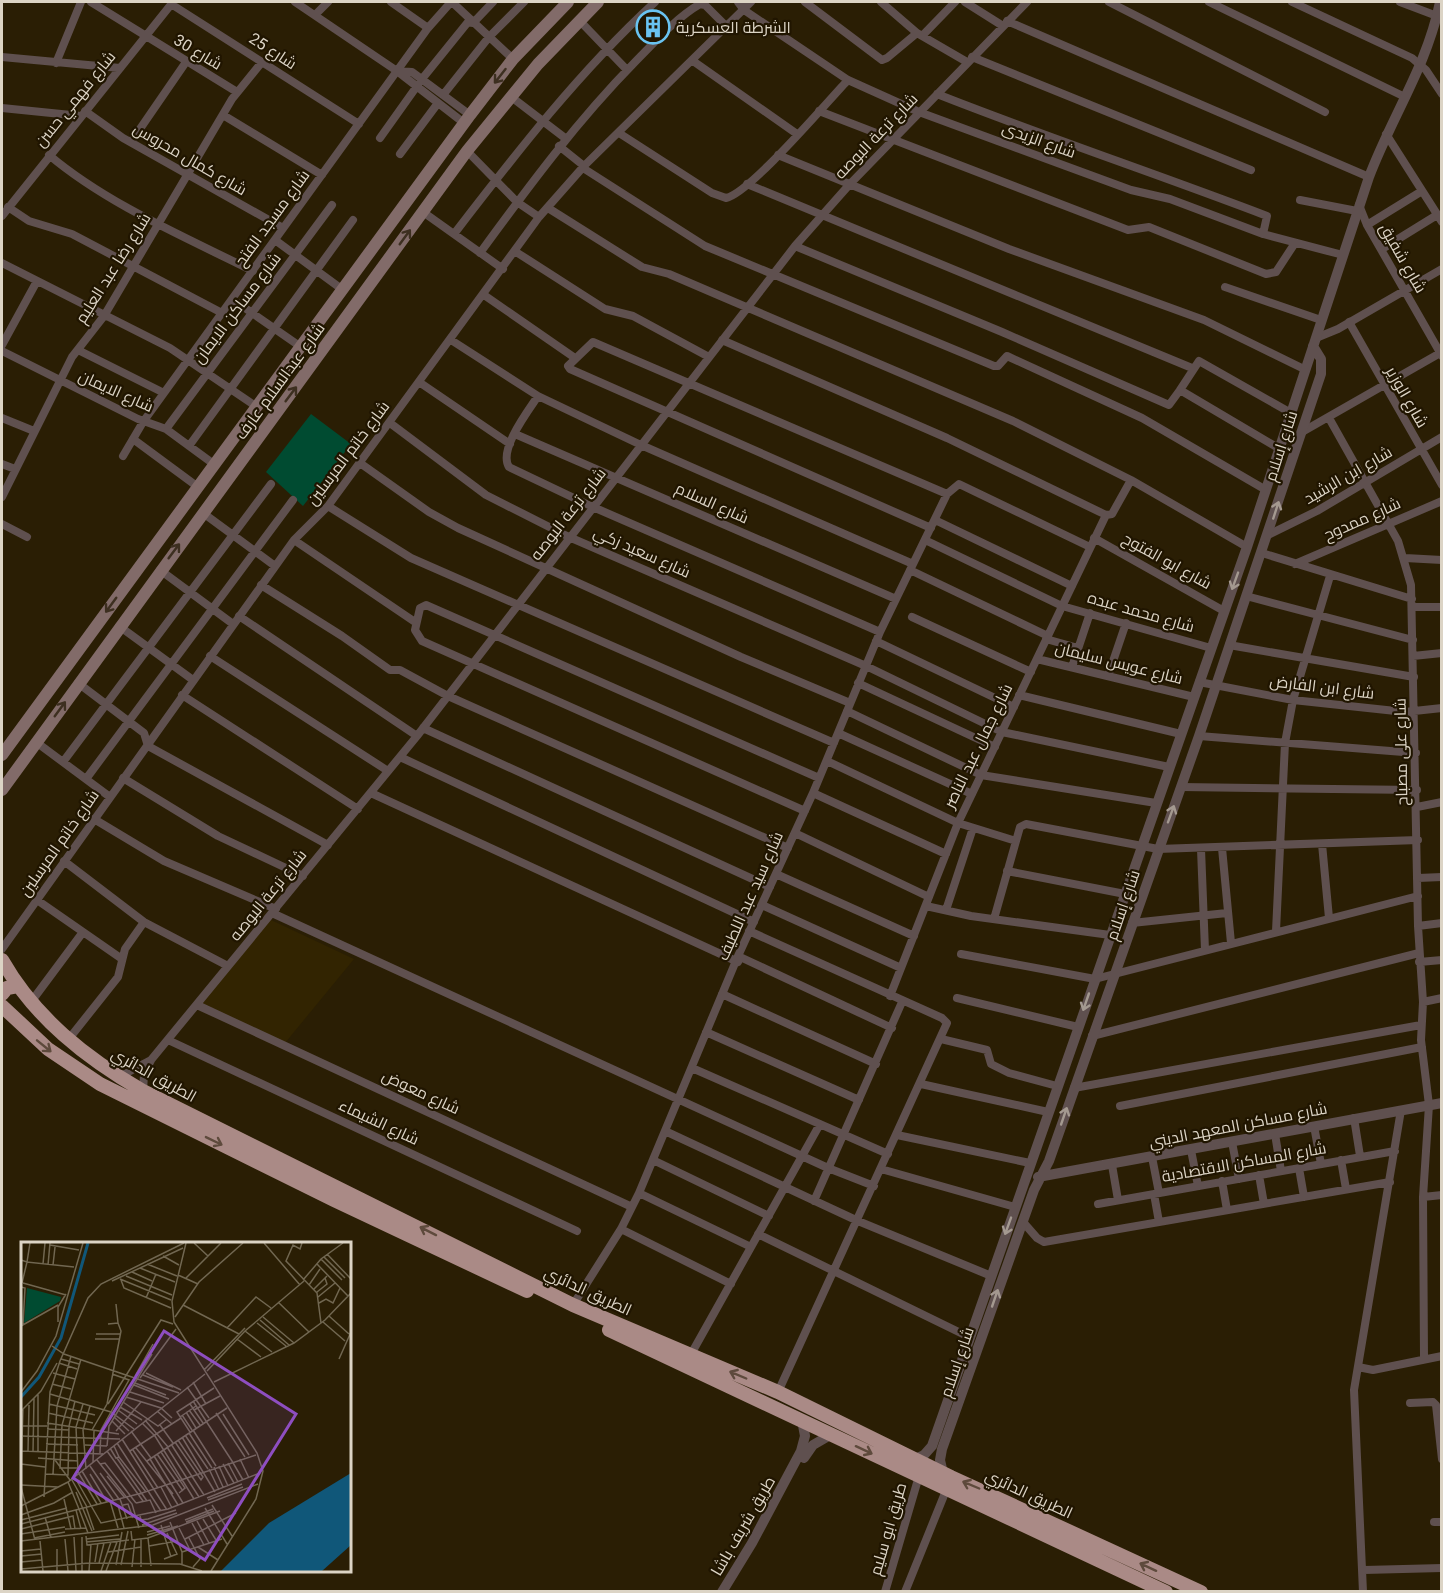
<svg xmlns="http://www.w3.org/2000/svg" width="1443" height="1593" font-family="Roboto,Cairo,sans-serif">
<rect width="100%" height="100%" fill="#2a1e04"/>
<path fill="#322401" d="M 269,919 L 354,959 L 285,1043 L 198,1004 Z"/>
<path fill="#004b31" d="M 311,414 L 351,444 L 303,506 L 266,472 Z"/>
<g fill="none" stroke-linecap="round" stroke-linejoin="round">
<path stroke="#5f504f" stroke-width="8" d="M 91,2 L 237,92
M 295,2 L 397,71 L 464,123
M 391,2 L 428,28
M 452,2 L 513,59
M 738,2 L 744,10 L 848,80 L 919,112 L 1131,190 L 1170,199 L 1263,234 L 1343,255
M 805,2 L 882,60 L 887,58 L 917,33
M 881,2 L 917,33 L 967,62
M 965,2 L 1003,26
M 1109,2 L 1325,112
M 1209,2 L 1405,97
M 1292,2 L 1412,58 L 1426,70 L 1442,94
M 1400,2 L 1437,16
M 171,4 L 359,124
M 315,15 L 328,2
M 579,20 L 627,70
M 1007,21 L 1369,177
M 922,36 L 955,2
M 2,57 L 120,68
M 972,57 L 1251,170
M 693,61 L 797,134
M 56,63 L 81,2
M 397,71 L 412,72 L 470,115
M 937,94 C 1046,137 1157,174 1267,216 L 1263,234
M 443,95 L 489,37 L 524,2
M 510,96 L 565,138
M 2,108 L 81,116
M 85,111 L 123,138 L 283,228
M 819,111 L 1128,230 L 1149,227 L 1266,274 L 1276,272 L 1295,243
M 223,115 L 322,175
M 619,133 L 712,193 L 726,198 C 750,193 827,102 848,80
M 1386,134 L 1442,222
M 380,138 L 422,79 L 468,22 L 473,23 L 493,2
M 131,142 L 186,62
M 559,146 L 584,166
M 467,151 L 517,202 L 539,217
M 400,154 L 438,103
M 49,155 C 107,204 185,237 253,271
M 778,155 L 1009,249 L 1204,320 L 1306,370
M 583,168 L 705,246 L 994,366 L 998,366 L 1007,356 L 1142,418 L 1266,490
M 747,184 L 1192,368
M 1300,200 L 1357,211
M 1359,205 L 1367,225 L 1442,356
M 8,207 L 29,221 L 72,234 L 222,313
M 548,208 L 642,267 L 669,274 L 718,295 L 1013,421 L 1131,480 L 1247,547
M 423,212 L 503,269
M 2,216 L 173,2
M 1367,225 L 1422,191
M 454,234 C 517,152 579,72 655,2
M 275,240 L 343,290
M 795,246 L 1002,332 L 1169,405 L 1180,390
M 1382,249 L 1437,215
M 516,252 L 605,309 L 633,316 L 709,357
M 480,253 C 529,186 577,121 635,62 C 655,42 676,18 700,4 L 705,5 L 727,27
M 2,263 L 170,348 L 257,407
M 1225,287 L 1321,320
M 484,295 L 575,358
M 232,299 L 301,347
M 1349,322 L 1442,485
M 1316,338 L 1338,329 L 1442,269
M 451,340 L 538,396 L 641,445 L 913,564
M 722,340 L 947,438 L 1106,515 L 1112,514 L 1131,480
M 2,345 L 37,281
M 78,350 L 164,393
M 2,351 L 138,419 L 166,429 L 215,465
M 419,382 L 510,444
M 538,396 C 528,411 498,450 509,467 L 593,507 L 880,632
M 2,418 L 34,431
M 1329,418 L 1398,541 L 1411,585 L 1418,926 L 1423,1002 L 1421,1040 L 1429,1105 L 1423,1197 L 1424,1357
M 390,423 L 486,495 L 569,537 L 866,666 L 1002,732 L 1169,767
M 166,429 L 332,205
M 1302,432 L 1442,352
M 515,434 L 896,599
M 133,439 L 198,487
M 189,446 L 353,220
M 1280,449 L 1180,390 L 1199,361 L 1291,413
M 123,456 L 143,422 L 428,28 L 451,2
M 360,463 L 429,512 L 458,528 L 741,657 L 850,703
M 2,464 L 15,469
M 2,497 L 72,357 L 104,316 L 232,99 L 262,62
M 328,506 L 411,558 L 834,743
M 203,513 L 275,566
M 935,520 L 1072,586
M 2,524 L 27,537
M 931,528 L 570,369 L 568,366 L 593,342 L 947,494
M 1268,535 L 1317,511 L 1442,437
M 1094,538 L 1224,611
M 294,540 L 415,622
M 925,540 L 1062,606 L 1211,648
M 1262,553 L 1412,599
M 1405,558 L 1442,560
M 1295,564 L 1442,501
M 160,570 L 233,624
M 910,570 L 1048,636
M 261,585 L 342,636 L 390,670 L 400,670 L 448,696 L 788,848
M 1246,596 L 1413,640
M 1412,607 L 1442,607
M 239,616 L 417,736
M 912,617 L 1031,672
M 119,626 L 193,680
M 1046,639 L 1078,648
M 876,641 L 1014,707
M 1229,645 L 1414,677
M 210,656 L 388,771
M 1413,656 L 1442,653
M 1037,659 L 1194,697
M 1072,667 L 1090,613
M 1108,676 L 1126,623
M 1199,682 L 1293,700 L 1405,712 L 1442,708
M 78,683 L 144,733 L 148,746 L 328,845
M 858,683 L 995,747
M 182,695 L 358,809
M 1019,695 L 1181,734
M 847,711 L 981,775 L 1156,803
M 423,728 L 770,887
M 838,733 L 972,794
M 1199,736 L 1416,753
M 36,742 L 110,797
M 400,757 L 754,922
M 827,761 L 958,823 L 1016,841
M 63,762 L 271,484
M 123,778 L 218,836 L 303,876
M 86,779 L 293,500
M 1181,787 L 1417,790
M 371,793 L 738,962
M 813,793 L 946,854
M 1417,807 L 1442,802
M 805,811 L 422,641 L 415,630 L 420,608 L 426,605 L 819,778
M 94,819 L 164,861 L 276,909
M 795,833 L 929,897
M 1322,844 L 1329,918
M 1222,848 L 1231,943
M 1201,849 L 1205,950
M 64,861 L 144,922 L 228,966
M 1007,871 L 1125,894
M 776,874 L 914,936
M 1418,878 L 1442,877
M 37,900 L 122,959
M 762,905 L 901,968
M 926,906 L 971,916 L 1110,935
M 946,910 L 973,828
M 272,913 L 828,1168 L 874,1186
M 994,919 L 1020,827 L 1026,824 L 1158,849 L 1418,840
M 1132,923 L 1227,913
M 1418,926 L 1442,923
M 749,931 L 942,1018 L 947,1023 L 778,1392
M 1276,931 L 1285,743 L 1293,700 L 1330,576
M 2,949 L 294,540 L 328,506 L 539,217 L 584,166 L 751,2
M 961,954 L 1095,979 L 1418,896
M 738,956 L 892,1028
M 1419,962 L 1442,960
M 722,994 L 876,1064
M 890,996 L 958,823 L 1106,515
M 957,998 L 1078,1027
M 31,1002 L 83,932
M 1423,1002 L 1442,998
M 197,1005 L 632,1207
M 706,1032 L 859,1100
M 1092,1036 L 1419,953
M 941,1039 L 987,1050 L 991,1064 L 1009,1073 L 1057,1086
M 68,1040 L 118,977 L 125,949 L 144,922
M 168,1040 L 577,1231
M 692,1068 L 888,1154
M 119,1077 L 151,1060
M 921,1084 L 1048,1112
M 1074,1088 L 1421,1025
M 143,1091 L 144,1075 L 151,1060 L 417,736 L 795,246 L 849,185 L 1027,2
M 1120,1106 L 1422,1047
M 1354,1118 L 1360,1156
M 1314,1126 L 1321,1164
M 665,1131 L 858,1221 L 989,1275
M 1275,1134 L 1281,1171
M 897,1135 L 1030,1163
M 1232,1142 L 1239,1179
M 1191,1150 L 1198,1186
M 1152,1157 L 1159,1193
M 653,1160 L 769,1216
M 1341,1160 L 1346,1189
M 1112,1165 L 1118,1200
M 1299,1168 L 1304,1197
M 881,1169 L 1015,1207
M 1259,1175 L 1264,1204
M 1222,1181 L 1227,1210
M 639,1193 L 751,1247
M 1154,1194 L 1159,1222
M 1423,1197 L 1442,1195
M 814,1201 L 902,1002
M 1098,1204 L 1395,1151
M 1023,1222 L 1037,1238 L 1044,1242 L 1390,1182
M 621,1229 L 731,1284
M 758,1234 L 969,1337
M 573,1305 L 621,1229 L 639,1193 L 738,956 L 813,793 L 880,632 L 947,494 L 959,484 L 1090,547
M 690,1356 L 820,1124
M 1358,1367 L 1373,1370 L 1442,1356
M 1410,1403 L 1433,1402 L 1436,1405 L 1442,1459
M 1434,1522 L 1442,1522
M 1364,1570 L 1442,1568
M 885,1592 L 919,1476
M 905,1592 L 947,1488
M 1363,1592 L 1354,1390 L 1401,1110"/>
<path stroke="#5f504f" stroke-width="10" d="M 1038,1177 L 1442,1103
M 804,1458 L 813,1445 L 832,1434
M 915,1459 L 924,1455 L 932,1446 L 1247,547 L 1369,177 C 1392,116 1427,66 1440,2
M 943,1473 L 940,1460 L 942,1449 L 1034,1190 L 1049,1161 L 1199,736 L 1321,374 L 1321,359 L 1313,346
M 722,1592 L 752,1543 L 801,1451 L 805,1436 L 802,1420"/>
<path stroke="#826b69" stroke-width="12" d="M 2,755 L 470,115 L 513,59 L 568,2
M 2,790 L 467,151 L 538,64 L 598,2"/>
<path stroke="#aa8a86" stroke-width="14" d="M 2,960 C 35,1018 86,1058 143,1091 L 573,1305 L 778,1392 L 951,1477 L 1201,1592
M 2,994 L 7,988 L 18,986
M 2,1006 L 48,1049 L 100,1084 L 334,1200 L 527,1291
M 609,1330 L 1166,1592"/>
</g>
<defs><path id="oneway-shaft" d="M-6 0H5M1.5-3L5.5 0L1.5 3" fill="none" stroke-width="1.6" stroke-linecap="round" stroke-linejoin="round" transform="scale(1.5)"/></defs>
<g stroke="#3d2f20">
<use href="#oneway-shaft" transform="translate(500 76) rotate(128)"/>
<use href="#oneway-shaft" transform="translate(405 237) rotate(-54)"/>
<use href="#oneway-shaft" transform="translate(291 394) rotate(-53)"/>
<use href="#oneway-shaft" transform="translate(174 551) rotate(-53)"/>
<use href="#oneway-shaft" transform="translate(111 605) rotate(126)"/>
<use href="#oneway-shaft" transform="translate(60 709) rotate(-54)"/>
</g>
<g stroke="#a49990">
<use href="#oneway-shaft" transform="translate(1276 510) rotate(-72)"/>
<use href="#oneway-shaft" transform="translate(1235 581) rotate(110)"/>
<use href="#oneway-shaft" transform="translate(1171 814) rotate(-70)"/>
<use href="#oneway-shaft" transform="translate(1086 1002) rotate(109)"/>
<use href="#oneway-shaft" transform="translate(1064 1116) rotate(-71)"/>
<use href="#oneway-shaft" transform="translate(1008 1226) rotate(110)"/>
<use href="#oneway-shaft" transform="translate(995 1298) rotate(-71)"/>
</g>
<g stroke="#5e4a3c">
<use href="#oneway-shaft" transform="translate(44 1046) rotate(39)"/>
<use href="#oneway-shaft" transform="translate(214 1141) rotate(26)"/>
<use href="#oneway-shaft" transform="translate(428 1231) rotate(-153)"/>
<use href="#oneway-shaft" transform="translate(738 1375) rotate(-157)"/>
<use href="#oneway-shaft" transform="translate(864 1450) rotate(25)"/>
<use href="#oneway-shaft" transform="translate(971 1485) rotate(-157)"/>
<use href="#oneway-shaft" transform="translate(1148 1567) rotate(-155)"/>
</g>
<defs>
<g id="building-ring" transform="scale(1.725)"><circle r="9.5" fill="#201500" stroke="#69c3f1" stroke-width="1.5"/><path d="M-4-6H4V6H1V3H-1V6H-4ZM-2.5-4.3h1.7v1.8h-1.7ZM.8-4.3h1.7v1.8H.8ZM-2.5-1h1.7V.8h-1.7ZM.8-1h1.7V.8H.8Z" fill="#69c3f1"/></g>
</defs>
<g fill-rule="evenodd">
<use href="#building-ring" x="653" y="27"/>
</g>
<g text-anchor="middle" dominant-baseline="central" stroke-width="4.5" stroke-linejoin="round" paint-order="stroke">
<g font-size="16" fill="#dcd4c5" stroke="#201500" text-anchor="start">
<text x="676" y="27">الشرطة العسكرية</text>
</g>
<g font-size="16" fill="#dcd4c5" stroke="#201500">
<text transform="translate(273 51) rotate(33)">شارع 25</text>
<text transform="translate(198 52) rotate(31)">شارع 30</text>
<text transform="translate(75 99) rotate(-51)">شارع فهمي حسن</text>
<text transform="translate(876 136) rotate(-46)">شارع ترعة البوصه</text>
<text transform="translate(1039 140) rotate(20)">شارع الزيدى</text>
<text transform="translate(190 159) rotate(30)">شارع كمال محروس</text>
<text transform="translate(272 218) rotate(-54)">شارع مسجد الفتح</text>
<text transform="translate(1403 258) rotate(60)">شارع شفيق</text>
<text transform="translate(113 268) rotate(-58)">شارع رضا عبد العليم</text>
<text transform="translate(237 308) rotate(-53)">شارع مساكن الايمان</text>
<text transform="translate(280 381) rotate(-54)">شارع عبدالسلام عارف</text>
<text transform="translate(116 391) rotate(24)">شارع الايمان</text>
<text transform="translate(1407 397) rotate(60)">شارع الوزير</text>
<text transform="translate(1281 446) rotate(-72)">شارع إسلام</text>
<text transform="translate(348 453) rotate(-53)">شارع خاتم المرسلين</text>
<text transform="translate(1348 475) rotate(-30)">شارع ابن الرشيد</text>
<text transform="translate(712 503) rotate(24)">شارع السلام</text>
<text transform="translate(568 514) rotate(-52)">شارع ترعة البوصه</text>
<text transform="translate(1362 519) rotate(-24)">شارع ممدوح</text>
<text transform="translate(642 552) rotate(24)">شارع سعيد زكي</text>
<text transform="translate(1167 561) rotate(29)">شارع ابو الفتوح</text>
<text transform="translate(1141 612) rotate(16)">شارع محمد عبده</text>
<text transform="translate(1119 663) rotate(14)">شارع عويس سليمان</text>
<text transform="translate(1322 687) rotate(7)">شارع ابن الفارض</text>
<text transform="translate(978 746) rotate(-64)">شارع جمال عبد الناصر</text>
<text transform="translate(1401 752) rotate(-91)">شارع على مصباح</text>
<text transform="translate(59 843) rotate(-55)">شارع خاتم المرسلين</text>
<text transform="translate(268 895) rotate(-51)">شارع ترعة البوصه</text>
<text transform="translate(750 896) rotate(-66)">شارع سيد عبد اللطيف</text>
<text transform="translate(1123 905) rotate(-71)">شارع إسلام</text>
<text transform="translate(154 1075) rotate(29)">الطريق الدائري</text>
<text transform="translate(421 1092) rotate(25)">شارع معوض</text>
<text transform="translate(379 1122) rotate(25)">شارع الشيماء</text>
<text transform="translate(1238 1125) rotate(-11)">شارع مساكن المعهد الديني</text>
<text transform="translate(1244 1162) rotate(-10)">شارع المساكن الاقتصادية</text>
<text transform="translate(588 1291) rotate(25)">الطريق الدائري</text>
<text transform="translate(957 1362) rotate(-71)">شارع إسلام</text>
<text transform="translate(1029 1494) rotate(25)">الطريق الدائري</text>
<text transform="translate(743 1526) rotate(-60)">طريق شريف باشا</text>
<text transform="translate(888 1529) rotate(-74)">طريق ابو سليم</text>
</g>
</g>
<g transform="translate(21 1242)">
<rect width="330" height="330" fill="#2a1e04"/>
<path d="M 6,46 L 40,55 L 39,59 L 3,81 Z" fill="#004b31"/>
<path d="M 330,231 L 330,303 L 301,329 L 200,329 L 248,281 Z" fill="#105779"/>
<path fill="none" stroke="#105779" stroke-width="3" d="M 0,155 L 18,135 L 40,96 L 67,1"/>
<path fill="none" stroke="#716751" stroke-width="1.5" d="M 165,1 L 151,59 L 153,80 L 236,211 L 242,229 L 235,257 L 190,329M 173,1 L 187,14M 243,1 L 279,43M 281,1 L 279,7 L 272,3 L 265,19 L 296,51 L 300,81M 29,3 L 58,8M 306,12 L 330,37M 142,14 L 158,23M 303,15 L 324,36M 300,17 L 321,38M 0,18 L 6,20 L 9,1M 22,22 L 24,1M 126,22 L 156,34M 296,22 L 327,54M 27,23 L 29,1M 32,23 L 34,5M 119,26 L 154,40M 111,30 L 131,39M 157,33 L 177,42M 105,34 L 151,53M 165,36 L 200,1M 99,37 L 150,58M 100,38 L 103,46 L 150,66M 282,38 L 300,17 L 322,1M 91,39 L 162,6M 1,41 L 6,20 L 53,25M 2,41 L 45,53M 288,43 L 299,27M 0,45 L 4,46 L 2,82M 293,47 L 306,34M 296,50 L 306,42 L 304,36M 297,55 L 314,41M 125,56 L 135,32M 257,60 L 288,90M 298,61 L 305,57 L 312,61 L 319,46M 95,62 L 97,81M 162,63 L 218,92M 308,74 L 328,92M 154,75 L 178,40 L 222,1M 242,75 L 273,101M 239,78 L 268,103M 37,80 L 37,65 L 45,52M 302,80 L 324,99M 236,81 L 265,104M 0,84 L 37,63M 206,86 L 235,55 L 250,66M 224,89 L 251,110M 75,92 L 99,92M 74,97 L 98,97M 216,97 L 240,115M 31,104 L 43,112 L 158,151M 40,117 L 58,122M 318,117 L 330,90M 38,121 L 56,127M 183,128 L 224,86M 186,129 L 224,89 L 283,39M 32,131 L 54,137M 125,131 L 160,148M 91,132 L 108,138 L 95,161M 122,133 L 152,145M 114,134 L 132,102M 119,136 L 155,87M 172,140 L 185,162M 193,140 L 273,101 L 304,78 L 330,51M 114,141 L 145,153M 31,142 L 50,147M 113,143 L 148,157M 166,145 L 188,176M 0,150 L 16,129 L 35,94 L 62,1M 109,150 L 143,161M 29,152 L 90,170 L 113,187M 105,155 L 140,166 L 151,176M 172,159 L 211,219M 102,160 L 137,184 L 146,177M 28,162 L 74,173M 62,162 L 55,185 L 57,230 L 76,262M 87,162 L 140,78 L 152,82M 169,162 L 182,181M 99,165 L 121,178M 97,168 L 116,182M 168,168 L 179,183M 173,168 L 199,154M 0,169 L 20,149 L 36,121M 136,169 L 151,182M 165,170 L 175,186M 27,171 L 72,181M 195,171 L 224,215M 202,172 L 228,213M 161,173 L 171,188M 93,175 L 108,189M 159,175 L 175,164M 124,178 L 147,205M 91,179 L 104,192M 26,181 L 98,192M 121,181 L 134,194 L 173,257M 139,183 L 152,201M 0,184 L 26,184M 26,187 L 48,188M 71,188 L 86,162 L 100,89 L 97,81 L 87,82M 172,188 L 195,224M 95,189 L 120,160M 110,189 L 130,216M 169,190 L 156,170 L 193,146M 168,191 L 191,226M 164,193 L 187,227M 0,194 L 99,197M 161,195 L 194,250M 101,197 L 146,268M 154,200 L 180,238 L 182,235 L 157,198M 96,201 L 140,269M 25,202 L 57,203M 150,202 L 183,253M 64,203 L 86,204M 86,204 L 88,184 L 131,112M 146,205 L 178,255M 89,206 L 95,216 L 98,215 L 93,204M 115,206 L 152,252M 112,208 L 137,246M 0,209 L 82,212M 7,209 L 8,163M 86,209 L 122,259M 109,209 L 160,176M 12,210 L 13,156M 17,210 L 17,152M 140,210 L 164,246 L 158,251M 79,211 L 80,188 L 95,161M 136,212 L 162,249M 133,214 L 162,261M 98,215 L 125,250M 17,216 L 57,219M 96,216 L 126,259M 129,217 L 157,263M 219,217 L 228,236M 34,218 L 49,238M 76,218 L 111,262 L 118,286M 126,219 L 206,166M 211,219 L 222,238M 72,220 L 73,189M 207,221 L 217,240M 0,222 L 24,225M 79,222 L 84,221 L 115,261M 202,222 L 213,241M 69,224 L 93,259M 198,224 L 207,244M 193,225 L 202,245M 57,226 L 39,226 L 41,183 L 60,117M 65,227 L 62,188 L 69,164M 188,227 L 198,248M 61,229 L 80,261M 79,231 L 98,257M 24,232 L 47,233 L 48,184 L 54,159M 32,232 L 36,164 L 50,114M 69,232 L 86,260M 0,233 L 2,167M 53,234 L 80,281 L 147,267 L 239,231M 86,234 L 104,256M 51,238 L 66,265M 47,240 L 58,267M 0,243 L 37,245M 0,245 L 14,298M 140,245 L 151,266M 55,250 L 71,289M 23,255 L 29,150 L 39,119 L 67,56 L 80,42 L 163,1M 186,256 L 221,242M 43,257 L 50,287M 99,257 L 106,277M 187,258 L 222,245M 89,259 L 97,286M 115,261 L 129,258 L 135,271M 97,263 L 103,286M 102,263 L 107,262 L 112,276M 191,263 L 211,294M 0,264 L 47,240 L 184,132M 65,265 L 73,288M 184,266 L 206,302M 58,267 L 67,291M 55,268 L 60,287M 0,273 L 33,261 L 52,250M 119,274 L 120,278 L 127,277 L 155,268M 24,275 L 30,296M 182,277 L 195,298M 0,278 L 46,266M 164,278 L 192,267M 176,279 L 188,301M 149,280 L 161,310 L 161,323M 165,280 L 193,269M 171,281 L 183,303M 0,282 L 121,251 L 235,213M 121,283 L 156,271M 140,283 L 150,315M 158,286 L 169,308M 0,287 L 52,274 L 54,287M 44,287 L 65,286M 110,289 L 111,298 L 127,296 L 199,269M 126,290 L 149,284M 0,292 L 44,285M 126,293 L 157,284M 65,294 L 66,303 L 108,298M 53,295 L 55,329M 13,296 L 44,290M 127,296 L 130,324M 168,296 L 179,317 L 172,325M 44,297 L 47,329M 65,297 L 98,293M 164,297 L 215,271M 0,299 L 132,283 L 237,242M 19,299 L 22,329M 65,300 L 99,297M 128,304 L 156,299M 177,305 L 197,318M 36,307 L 36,329M 0,309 L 20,307M 87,310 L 120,305M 161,310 L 201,297M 0,314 L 21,312M 143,317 L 156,312 L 146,291M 0,320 L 21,318M 74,320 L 77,301M 78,321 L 83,301M 95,323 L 101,290M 100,323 L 107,289M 111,325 L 114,297M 120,325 L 120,297M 0,327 L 68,321 L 159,322 L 181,329M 61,329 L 61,295M 68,329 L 70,302M 80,329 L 90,300M 85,329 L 96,300"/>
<path fill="#8e4ec0" fill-opacity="0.15" stroke="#8e4ec0" stroke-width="3" d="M 143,89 L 275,172 L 184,318 L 52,236 Z"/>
<rect width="330" height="330" fill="none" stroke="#dcd4c5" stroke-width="3"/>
</g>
<rect width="1443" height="1593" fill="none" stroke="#dcd4c5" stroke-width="6"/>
</svg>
